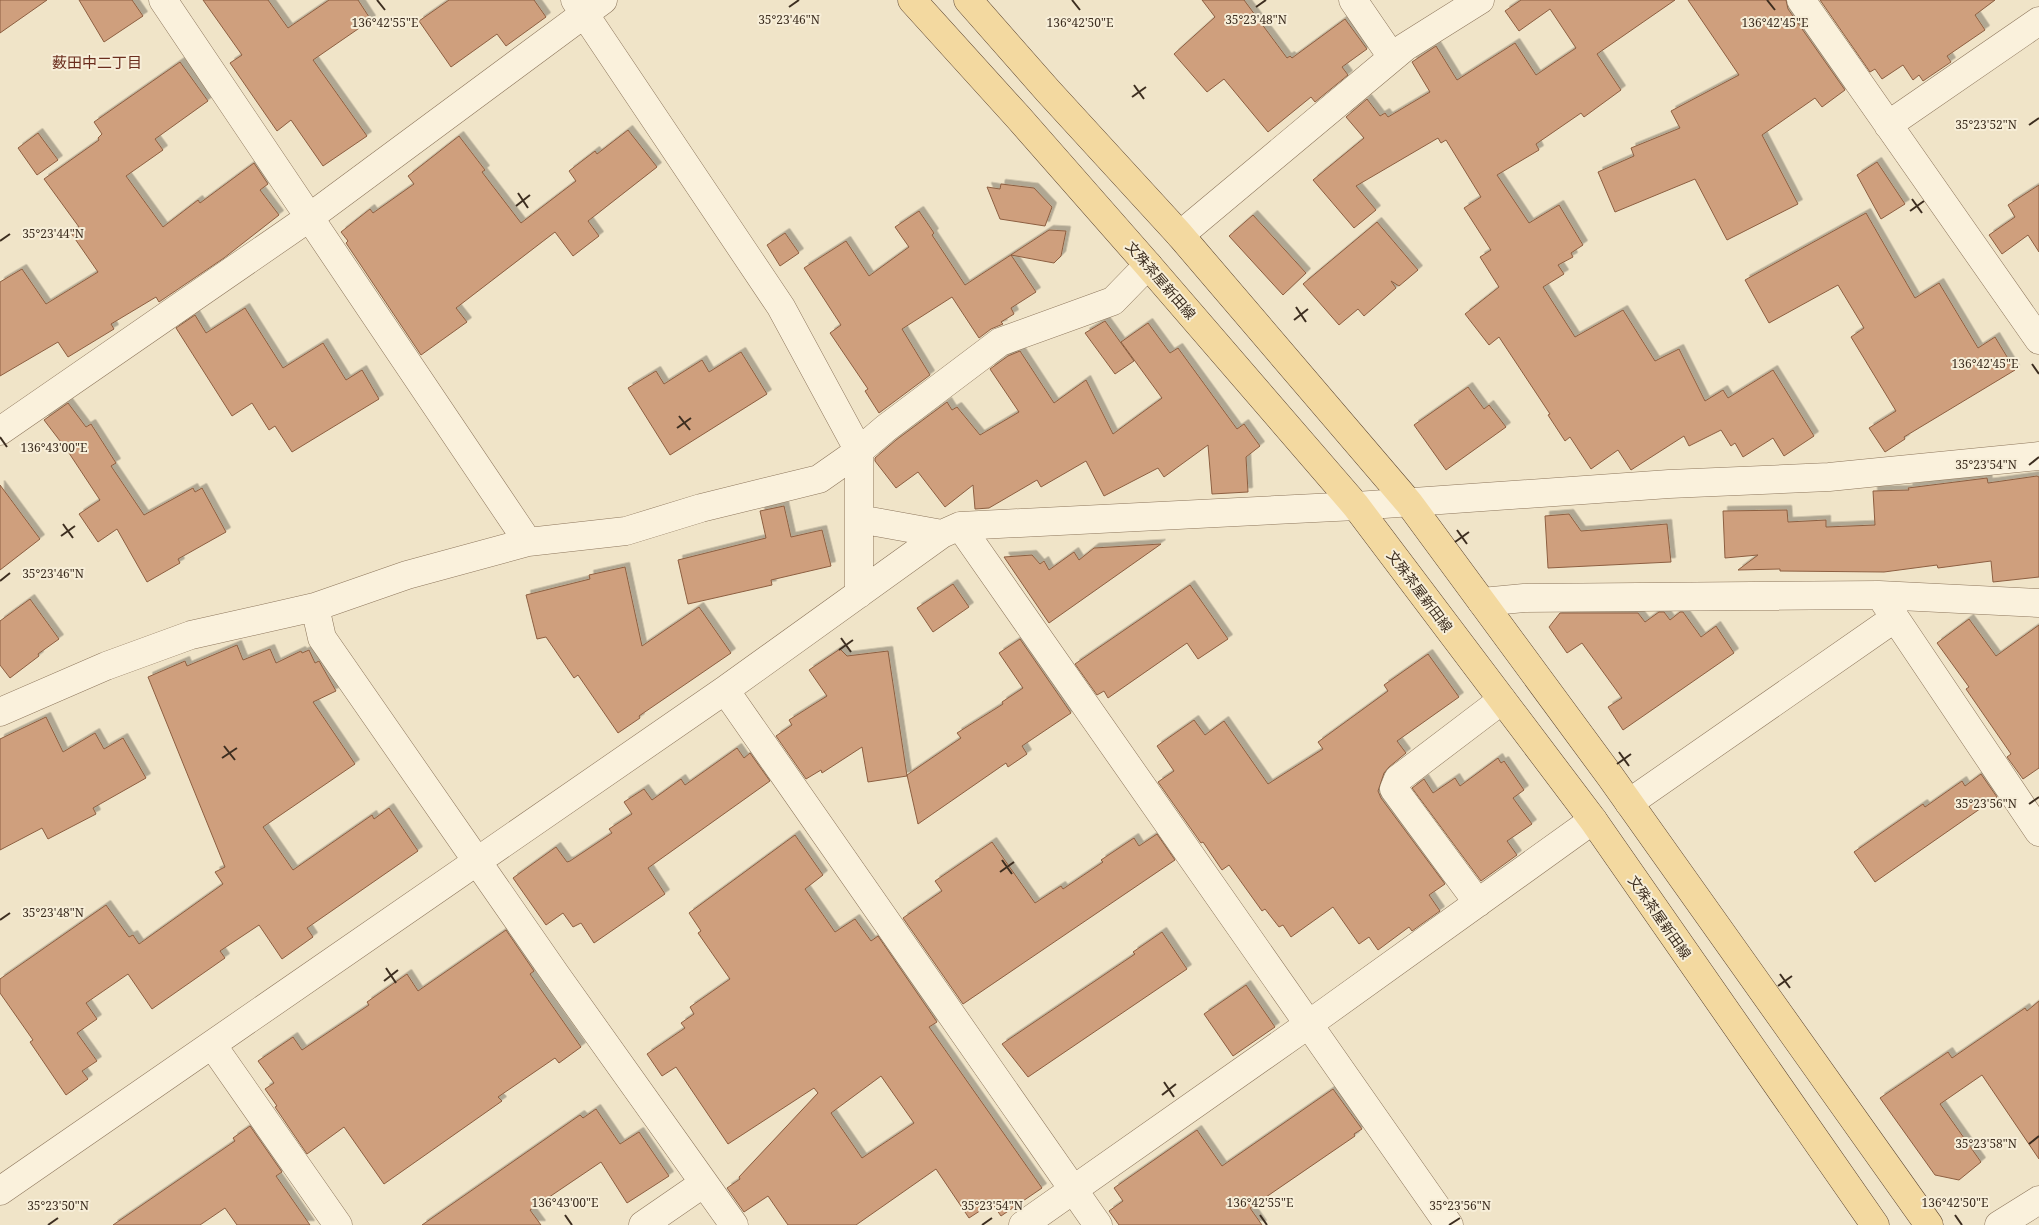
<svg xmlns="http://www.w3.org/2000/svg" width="2039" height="1225" font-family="'Noto Serif','Noto Sans JP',serif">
<defs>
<filter id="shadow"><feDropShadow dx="4.5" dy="-4.5" stdDeviation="0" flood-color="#0004"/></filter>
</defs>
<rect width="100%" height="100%" fill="#f0e4c8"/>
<path fill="#cf9f7d" stroke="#8d5f41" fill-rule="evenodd" filter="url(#shadow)" d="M 0,0 L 47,0 L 0,33 Z
M 79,0 L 132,0 L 143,16 L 104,42 Z
M 203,0 L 268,0 L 288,28 L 329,0 L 358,0 L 371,20 L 313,60 L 367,136 L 323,166 L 291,120 L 277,131 L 230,63 L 242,55 Z
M 449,0 L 534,0 L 546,17 L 506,46 L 497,34 L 451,67 L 419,21 Z
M 1202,0 L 1244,0 L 1287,58 L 1290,56 L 1292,58 L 1345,19 L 1367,49 L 1342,67 L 1348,75 L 1315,102 L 1311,97 L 1268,132 L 1224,79 L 1207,92 L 1174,54 L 1215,17 Z
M 1521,0 L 1675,0 L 1597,54 L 1621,90 L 1584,117 L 1581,113 L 1536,144 L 1539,150 L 1497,175 L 1529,223 L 1559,205 L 1583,245 L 1571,253 L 1573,257 L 1558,265 L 1564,274 L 1543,287 L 1575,337 L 1623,310 L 1655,361 L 1679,349 L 1705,401 L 1723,390 L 1728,398 L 1773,370 L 1814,436 L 1784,456 L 1773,438 L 1743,457 L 1735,443 L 1731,446 L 1721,430 L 1689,446 L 1684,436 L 1631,470 L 1618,450 L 1591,469 L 1570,437 L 1565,441 L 1548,415 L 1550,414 L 1499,337 L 1489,345 L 1465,314 L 1499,287 L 1480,257 L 1491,250 L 1464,208 L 1481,197 L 1446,140 L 1441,143 L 1438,138 L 1356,186 L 1376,210 L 1354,228 L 1313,180 L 1364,138 L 1346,117 L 1367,99 L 1380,116 L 1385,113 L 1388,117 L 1430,92 L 1412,62 L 1436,46 L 1457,80 L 1515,43 L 1536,75 L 1576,48 L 1550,9 L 1519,31 L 1505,11 Z
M 1688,0 L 1786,0 L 1788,9 L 1845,90 L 1822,107 L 1815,98 L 1762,135 L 1798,204 L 1727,240 L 1695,179 L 1615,212 L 1598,172 L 1634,156 L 1631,148 L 1680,128 L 1671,111 L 1739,75 Z
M 1820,0 L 1995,0 L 1975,15 L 1985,30 L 1947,56 L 1951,62 L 1923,81 L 1919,75 L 1913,80 L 1903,65 L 1882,79 L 1875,69 L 1870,72 Z
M 180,62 L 208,101 L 155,139 L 163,150 L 126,176 L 163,227 L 198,200 L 200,203 L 254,163 L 268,184 L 260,190 L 279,215 L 224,258 L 159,302 L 156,297 L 111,324 L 114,329 L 68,357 L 58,342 L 0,376 L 0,282 L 22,269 L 46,304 L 98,272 L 71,233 L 79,227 L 44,179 L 99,140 L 98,138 L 102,134 L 94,122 Z
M 628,130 L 657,167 L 588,221 L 599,236 L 573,256 L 555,232 L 456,308 L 467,322 L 421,355 L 346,243 L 348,241 L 341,232 L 370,209 L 373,213 L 414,184 L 408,176 L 459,136 L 485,170 L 482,172 L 521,223 L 576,181 L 569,171 L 595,151 L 597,154 Z
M 38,133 L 58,160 L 37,175 L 18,148 Z
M 1877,162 L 1905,204 L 1881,219 L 1857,175 Z
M 1001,184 L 1034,188 L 1052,207 L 1045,226 L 1000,219 L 987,187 L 1000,189 Z
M 2039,185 L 2039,252 L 2028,235 L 2002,254 L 1989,235 L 2015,217 L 2008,205 Z
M 919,211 L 934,233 L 932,235 L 965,285 L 1049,230 L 1066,231 L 1061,256 L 1054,263 L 1011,255 L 1036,292 L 1011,308 L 1014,314 L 1001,322 L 1003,324 L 991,329 L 979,338 L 952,297 L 902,329 L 930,375 L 879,413 L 865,391 L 868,389 L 830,333 L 841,325 L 804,268 L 846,241 L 869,276 L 909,247 L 895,227 Z
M 1866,213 L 1915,298 L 1939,283 L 1978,348 L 1995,337 L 2015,370 L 1904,437 L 1905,439 L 1885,452 L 1869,428 L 1896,411 L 1851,337 L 1864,328 L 1838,285 L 1769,323 L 1745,280 Z
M 1253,215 L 1306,273 L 1283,295 L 1229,236 Z
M 1377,222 L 1418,270 L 1399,286 L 1391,281 L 1396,288 L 1364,316 L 1358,309 L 1339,325 L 1303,284 Z
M 785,233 L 799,253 L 780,266 L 767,245 Z
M 245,308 L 283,368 L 323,343 L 346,380 L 362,370 L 379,399 L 292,452 L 275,426 L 269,430 L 252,403 L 232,416 L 176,328 L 195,315 L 206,333 Z
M 1105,321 L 1134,361 L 1115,374 L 1085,333 Z
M 1148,323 L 1170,353 L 1178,348 L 1237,429 L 1244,424 L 1260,446 L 1246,457 L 1248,492 L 1212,494 L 1208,445 L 1164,477 L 1158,468 L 1104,496 L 1086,461 L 1041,487 L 1037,480 L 989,508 L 975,509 L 973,485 L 945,507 L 918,472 L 896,488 L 875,461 L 875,458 L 896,440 L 947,402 L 952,410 L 957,407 L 980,435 L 1019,412 L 990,369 L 1008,356 L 1020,351 L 1054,403 L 1086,380 L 1113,434 L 1162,398 L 1121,342 Z
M 741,352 L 767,394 L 670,455 L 628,388 L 656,371 L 664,384 L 702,360 L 709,372 Z
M 1468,387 L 1484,409 L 1489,405 L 1506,427 L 1446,470 L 1414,425 Z
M 68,403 L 86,427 L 91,424 L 116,463 L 111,466 L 144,515 L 193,488 L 195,492 L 202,488 L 226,532 L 178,559 L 180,563 L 147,582 L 117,529 L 98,542 L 79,514 L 100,500 L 67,450 L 44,420 Z
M 2037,476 L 2039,477 L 2039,577 L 1993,582 L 1991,561 L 1938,568 L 1937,565 L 1884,572 L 1780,571 L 1780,569 L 1738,570 L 1758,555 L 1725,558 L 1723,511 L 1787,510 L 1788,522 L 1826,520 L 1826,527 L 1875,525 L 1873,491 L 1909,490 L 1908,488 L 1987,478 L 1988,483 Z
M 0,485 L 40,539 L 0,570 Z
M 784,506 L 791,537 L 822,530 L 831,566 L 771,580 L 772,585 L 688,604 L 678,560 L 766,538 L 760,511 Z
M 1569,514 L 1581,531 L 1667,524 L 1671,562 L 1548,568 L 1545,516 Z
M 1161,544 L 1049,623 L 1004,557 L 1032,555 L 1040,564 L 1044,561 L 1049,570 L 1074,552 L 1079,560 L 1094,548 Z
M 625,567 L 642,646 L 699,607 L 731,653 L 639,716 L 640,718 L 618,733 L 578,675 L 574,678 L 546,637 L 537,639 L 526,595 L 590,579 L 589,575 Z
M 953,584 L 969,607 L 933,632 L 917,608 Z
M 1190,585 L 1228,639 L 1198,659 L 1187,643 L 1108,698 L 1104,691 L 1097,695 L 1075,664 Z
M 30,599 L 59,639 L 38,654 L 39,656 L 10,678 L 0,665 L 0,621 Z
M 1659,612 L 1664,612 L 1670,620 L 1680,612 L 1683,612 L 1701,637 L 1716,626 L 1734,653 L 1623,730 L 1608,707 L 1622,698 L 1582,643 L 1567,653 L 1549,627 L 1560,613 L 1638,613 L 1645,622 Z
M 1969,619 L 1996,656 L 2039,625 L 2039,768 L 2023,779 L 2007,757 L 2011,754 L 1966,689 L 1969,687 L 1937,643 Z
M 1020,639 L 1071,713 L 1022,746 L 1027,754 L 1008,767 L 1006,763 L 918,824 L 907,775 L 961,738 L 957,733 L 1003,704 L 1002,702 L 1023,688 L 999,653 Z
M 237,645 L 243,660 L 270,649 L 276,663 L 301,651 L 302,653 L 309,650 L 315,663 L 319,661 L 336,691 L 313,702 L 355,764 L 263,827 L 293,870 L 372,815 L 374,819 L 389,808 L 418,851 L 307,928 L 313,937 L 282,959 L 259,925 L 220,951 L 225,958 L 152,1009 L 128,974 L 86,1003 L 97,1019 L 77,1033 L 97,1061 L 82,1071 L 88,1079 L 66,1095 L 30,1042 L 33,1040 L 0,993 L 0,979 L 106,905 L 129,937 L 133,935 L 139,944 L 223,884 L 215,872 L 225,867 L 148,677 L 185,661 L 187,666 Z
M 840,649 L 847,656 L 888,651 L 907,776 L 868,782 L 862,747 L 822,773 L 821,770 L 806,779 L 776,736 L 792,725 L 789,720 L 827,696 L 809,670 Z
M 1428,654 L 1459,697 L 1397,741 L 1406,753 L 1389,767 L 1384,773 L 1378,791 L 1381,798 L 1445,884 L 1429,895 L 1440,911 L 1412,931 L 1409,927 L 1378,950 L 1369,937 L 1359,944 L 1333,907 L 1291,937 L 1283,925 L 1279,927 L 1265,909 L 1262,911 L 1229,865 L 1222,870 L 1203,842 L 1201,843 L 1158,782 L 1174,771 L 1157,746 L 1194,720 L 1205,735 L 1224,721 L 1268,784 L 1323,749 L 1318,742 L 1388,691 L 1384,685 Z
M 46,717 L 63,752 L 95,733 L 104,749 L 123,738 L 146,778 L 93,808 L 96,814 L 48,839 L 42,828 L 0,850 L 0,739 Z
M 737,748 L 744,758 L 750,753 L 770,781 L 648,868 L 665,894 L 594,943 L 581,923 L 573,927 L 563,913 L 546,925 L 513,878 L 556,847 L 567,862 L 570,861 L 612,833 L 609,829 L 632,814 L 624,802 L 644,789 L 652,800 L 681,779 L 685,785 Z
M 1498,758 L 1501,763 L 1504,761 L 1524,790 L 1513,798 L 1532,824 L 1507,841 L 1517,855 L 1481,881 L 1412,788 L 1424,779 L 1433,793 L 1455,778 L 1460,786 Z
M 1981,774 L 1997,797 L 1875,882 L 1854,852 L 1923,804 L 1925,807 L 1962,781 L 1965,786 Z
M 1157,834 L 1175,860 L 963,1004 L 903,918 L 942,891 L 935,881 L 992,842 L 1035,903 L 1061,886 L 1063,889 L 1103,862 L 1101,860 L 1134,838 L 1139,846 Z
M 795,835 L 823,875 L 805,889 L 835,932 L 855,919 L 871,941 L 878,936 L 937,1022 L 929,1027 L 1042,1188 L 1001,1216 L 992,1203 L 969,1218 L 936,1169 L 856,1225 L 788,1225 L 768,1196 L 744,1212 L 727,1188 L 740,1179 L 739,1177 L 818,1093 L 814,1088 L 728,1144 L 676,1067 L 662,1076 L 647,1054 L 685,1028 L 681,1023 L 694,1014 L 690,1007 L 730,979 L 698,933 L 701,931 L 689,913 ZM 881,1076 L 914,1123 L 862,1158 L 831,1113 Z
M 506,930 L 534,971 L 530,974 L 581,1047 L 559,1063 L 555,1058 L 498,1097 L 502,1101 L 384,1184 L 344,1127 L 307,1154 L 275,1107 L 277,1106 L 265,1089 L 274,1083 L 258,1061 L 293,1037 L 302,1050 L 369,1005 L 367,1002 L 407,974 L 418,991 Z
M 1162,932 L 1187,969 L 1028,1077 L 1002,1044 L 1135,954 L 1133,952 Z
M 1246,985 L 1275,1027 L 1233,1056 L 1204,1014 Z
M 2039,1001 L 2039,1159 L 1982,1075 L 1940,1104 L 1981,1162 L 1959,1180 L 1935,1175 L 1880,1098 L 1948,1052 L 1952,1058 L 2025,1008 L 2027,1011 Z
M 1333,1089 L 1362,1129 L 1354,1134 L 1355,1136 L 1250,1208 L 1262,1225 L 1119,1225 L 1109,1211 L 1123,1201 L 1114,1188 L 1197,1130 L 1222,1166 Z
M 596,1109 L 620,1144 L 639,1132 L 669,1176 L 627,1203 L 601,1162 L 530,1210 L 541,1225 L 422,1225 L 580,1115 L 583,1118 Z
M 250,1126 L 282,1172 L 276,1176 L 310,1225 L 237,1225 L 225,1208 L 200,1225 L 113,1225 L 235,1141 L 233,1138 Z"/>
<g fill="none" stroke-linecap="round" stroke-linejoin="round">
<g stroke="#8d765c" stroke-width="29">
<path id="minor" d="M 163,0 L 528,542
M 575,0 L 781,307 L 859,451 L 859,594
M 1353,0 L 1392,57
M 1801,0 L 2039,340
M 1888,125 L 2039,21
M 1180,235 L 1405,47 L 1480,0
M 0,431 L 310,217 L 603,0
M 859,519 L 942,534
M 960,526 L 1449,1225
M 1482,602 L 1524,598 L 1879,595 L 2039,603
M 1885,603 L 2039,832
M 315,607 L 322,638 L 556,975 L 734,1225
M 725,690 L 1098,1225
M 0,712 L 106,666 L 191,635 L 315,607 L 407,575 L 528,542 L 626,531 L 701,508 L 819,479 L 859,451 L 886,428 L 1000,342 L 1113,301 L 1148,265
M 1629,803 L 1895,618
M 1478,903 L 1394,789 L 1398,779 L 1502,700
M 213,1046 L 338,1225
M 0,1191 L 725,690 L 942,534 L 960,526 L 1356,506 L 1669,484 L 1829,477 L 2039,456
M 643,1225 L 704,1183
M 1023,1225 L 1309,1024 L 1593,820
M 1999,1225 L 2039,1200"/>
</g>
<g stroke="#5b4430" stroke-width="29">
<path id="major" d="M 912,0 L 1018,117 L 1148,265 L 1356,506 L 1593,820 L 1875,1225
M 968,0 L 1048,91 L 1180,235 L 1409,503 L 1610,776 L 1929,1225"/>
</g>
<use href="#minor" stroke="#faf1dc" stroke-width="28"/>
<use href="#major" stroke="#f3d9a0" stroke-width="28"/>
</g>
<path fill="none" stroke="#3d2e20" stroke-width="2" d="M 377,0 L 385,10M 1072,0 L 1080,10M 1767,0 L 1775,10M 789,7 L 799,0M 1256,7 L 1266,0M 1134,85 L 1144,99M 1132,97 L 1146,87M 2029,125 L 2039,118M 518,193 L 528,208M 1912,199 L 1922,213M 516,206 L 530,195M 1910,211 L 1924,201M 0,241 L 10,234M 1296,307 L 1306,322M 1294,320 L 1308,309M 2032,364 L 2039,374M 679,416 L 690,430M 677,428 L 691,418M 0,437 L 7,447M 2029,465 L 2039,457M 63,524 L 73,538M 1457,530 L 1467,544M 61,536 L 75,526M 1455,542 L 1469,532M 0,581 L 10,573M 841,638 L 851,652M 839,650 L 853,640M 224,746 L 235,760M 1619,752 L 1629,766M 222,758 L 237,748M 1617,764 L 1631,754M 2029,804 L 2039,797M 1002,860 L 1012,874M 1000,872 L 1014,862M 0,920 L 10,913M 386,968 L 396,983M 1780,974 L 1790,988M 384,981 L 398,970M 1778,986 L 1792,976M 1164,1082 L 1174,1097M 1162,1095 L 1176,1084M 2029,1144 L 2039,1136M 565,1215 L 572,1225M 1260,1215 L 1267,1225M 1955,1215 L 1962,1225M 48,1225 L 58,1218M 982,1225 L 992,1218M 1449,1225 L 1460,1218"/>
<g text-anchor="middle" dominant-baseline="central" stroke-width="4" stroke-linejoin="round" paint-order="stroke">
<g font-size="14" fill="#3d2e20" stroke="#f7eed8">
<text transform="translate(1161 280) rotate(49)">文殊茶屋新田線</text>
<text transform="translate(1420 591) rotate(53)">文殊茶屋新田線</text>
<text transform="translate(1660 917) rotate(55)">文殊茶屋新田線</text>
</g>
<g font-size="15" fill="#6b2e1e" stroke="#f7eed8">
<text x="97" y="62">薮田中二丁目</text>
</g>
</g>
<g font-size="12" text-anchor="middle" fill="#3d2e20" stroke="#f7eed8" stroke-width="4" stroke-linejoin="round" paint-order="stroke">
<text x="789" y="24">35°23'46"N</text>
<text x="1256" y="24">35°23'48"N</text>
<text x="385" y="27">136°42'55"E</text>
<text x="1080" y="27">136°42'50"E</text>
<text x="1775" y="27">136°42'45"E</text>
<text x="1986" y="129">35°23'52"N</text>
<text x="53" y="238">35°23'44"N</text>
<text x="1985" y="368">136°42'45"E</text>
<text x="54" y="452">136°43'00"E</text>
<text x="1986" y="469">35°23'54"N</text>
<text x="53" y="578">35°23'46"N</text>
<text x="1986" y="808">35°23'56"N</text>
<text x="53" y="917">35°23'48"N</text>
<text x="1986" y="1148">35°23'58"N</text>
<text x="565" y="1207">136°43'00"E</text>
<text x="1260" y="1207">136°42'55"E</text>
<text x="1955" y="1207">136°42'50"E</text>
<text x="58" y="1210">35°23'50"N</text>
<text x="992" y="1210">35°23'54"N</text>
<text x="1460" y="1210">35°23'56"N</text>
</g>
</svg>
